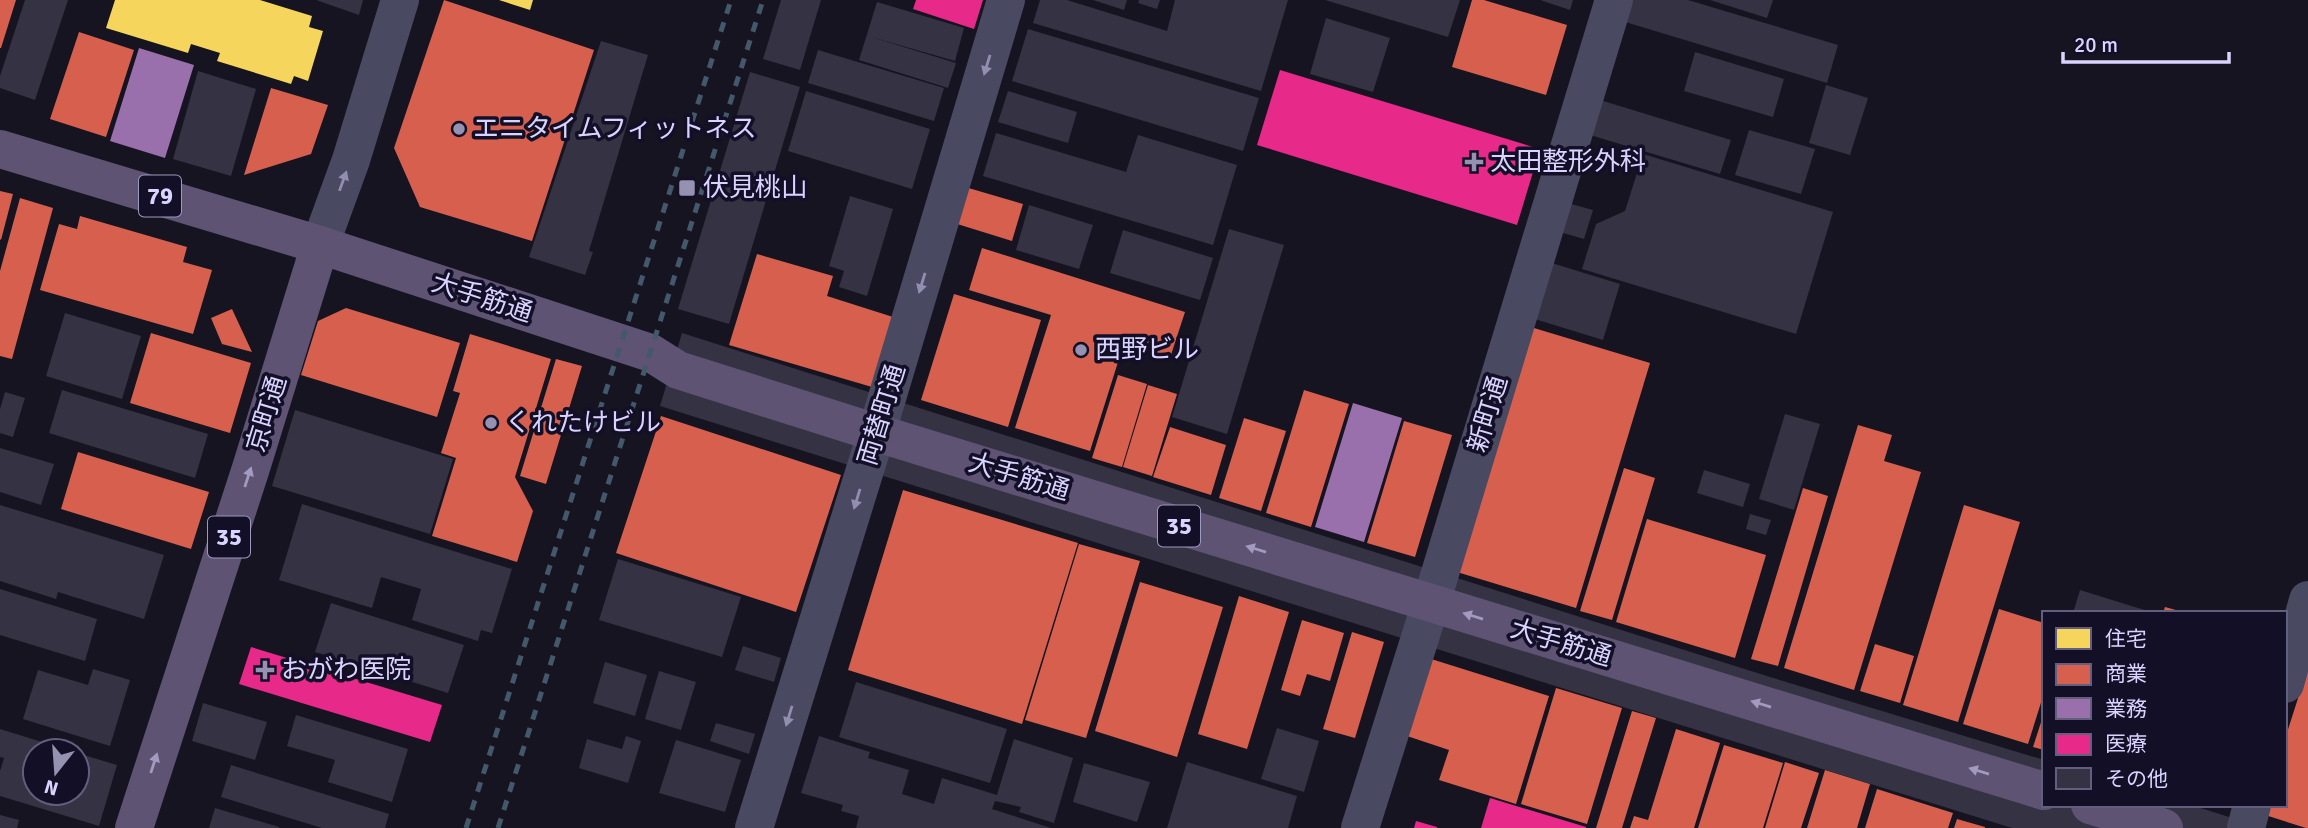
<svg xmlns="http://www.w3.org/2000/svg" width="2308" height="828" font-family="Signika,'Noto Sans JP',sans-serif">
<rect width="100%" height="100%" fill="#161421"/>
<path fill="#f6d55c" d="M 115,0 L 260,0 L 312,16 L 309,27 L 323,31 L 308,81 L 294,76 L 291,84 L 217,61 L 220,53 L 191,44 L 188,53 L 106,28 Z
M 499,0 L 533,0 L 530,10 Z"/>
<path fill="#d6604d" d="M 0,0 L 16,0 L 1,48 L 0,48 Z
M 444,0 L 594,50 L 532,241 L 420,207 L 394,148 Z
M 1472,0 L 1484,0 L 1567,25 L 1546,95 L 1452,67 Z
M 79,32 L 134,50 L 106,137 L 50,119 Z
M 271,88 L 328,105 L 311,154 L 244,175 Z
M 965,187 L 1023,204 L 1012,241 L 954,223 Z
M 0,191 L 13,194 L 1,240 L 0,239 Z
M 20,198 L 53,208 L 12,359 L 0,356 L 0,271 Z
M 80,216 L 187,247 L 183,262 L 212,270 L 193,334 L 40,290 L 59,224 L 77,229 Z
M 982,248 L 1185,312 L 1170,358 L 1124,343 L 1090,451 L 1015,428 L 1051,315 L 969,290 Z
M 757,254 L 833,276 L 827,296 L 893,317 L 872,387 L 729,345 Z
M 954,294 L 1041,320 L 1008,427 L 921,400 Z
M 346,308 L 460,343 L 437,417 L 301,375 L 318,321 Z
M 232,309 L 252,352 L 222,344 L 211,318 Z
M 1521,324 L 1650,363 L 1576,608 L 1447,569 Z
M 151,333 L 251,363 L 230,433 L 130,403 Z
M 470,334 L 551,359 L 515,477 L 533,511 L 517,562 L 432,536 L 456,458 L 441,453 L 460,393 L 453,391 Z
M 556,359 L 582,366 L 546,484 L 520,476 Z
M 1118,375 L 1147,384 L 1122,467 L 1092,458 Z
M 1148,385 L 1177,394 L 1152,476 L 1123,467 Z
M 1304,390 L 1349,404 L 1311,527 L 1266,513 Z
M 661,416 L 841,475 L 796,612 L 616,553 Z
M 1244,418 L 1286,431 L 1261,511 L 1219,498 Z
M 1404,421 L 1452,435 L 1415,557 L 1367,543 Z
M 1858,425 L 1892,435 L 1884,461 L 1921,472 L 1854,690 L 1784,668 Z
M 1170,427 L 1226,445 L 1211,495 L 1153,477 Z
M 78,452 L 209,492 L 191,549 L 61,509 Z
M 1624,468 L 1655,478 L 1612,620 L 1580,611 Z
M 1803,488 L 1828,496 L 1778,666 L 1751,659 Z
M 903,490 L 1078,543 L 1022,724 L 848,670 Z
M 1964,505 L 2020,522 L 1958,722 L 1903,705 Z
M 1647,519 L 1766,555 L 1735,658 L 1616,622 Z
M 1079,544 L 1140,561 L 1086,738 L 1025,720 Z
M 1140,582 L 1223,607 L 1177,757 L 1095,731 Z
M 1239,596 L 1289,612 L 1247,749 L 1198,734 Z
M 2165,607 L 2183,612 L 2183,613 L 2163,613 Z
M 1999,609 L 2044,623 L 2044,693 L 2028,744 L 1963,724 Z
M 1302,620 L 1344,633 L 1330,681 L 1307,674 L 1300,696 L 1281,690 Z
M 1352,632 L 1384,642 L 1355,738 L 1323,729 Z
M 1875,644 L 1914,656 L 1900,703 L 1860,691 Z
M 1428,658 L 1549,696 L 1516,804 L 1439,780 L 1449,750 L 1404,735 Z
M 2308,667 L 2308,828 L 2306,828 L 2262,814 L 2265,805 L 2285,805 L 2285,739 Z
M 1556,688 L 1622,708 L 1587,824 L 1521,804 Z
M 1632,711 L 1656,718 L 1622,828 L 1596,828 Z
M 2043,716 L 2044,716 L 2044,750 L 2033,747 Z
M 1676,729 L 1720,743 L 1694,828 L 1630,828 L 1634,816 L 1648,820 Z
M 1724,745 L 1783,763 L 1763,828 L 1698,828 Z
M 1785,762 L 1819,773 L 1801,828 L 1765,828 Z
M 1825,770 L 1870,784 L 1857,828 L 1807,828 Z
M 1877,789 L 1953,813 L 1948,828 L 1865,828 Z
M 1957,819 L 1985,827 L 1985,828 L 1954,828 Z"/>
<path fill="#9970ab" d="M 139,48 L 194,65 L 165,158 L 110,141 Z
M 1353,403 L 1402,418 L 1364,542 L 1315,527 Z"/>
<path fill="#e7298a" d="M 916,0 L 983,0 L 974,29 L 913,9 Z
M 1280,70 L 1540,149 L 1517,225 L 1257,145 Z
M 251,647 L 442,705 L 430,742 L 239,684 Z
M 1490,798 L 1586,827 L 1586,828 L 1481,828 Z
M 1416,821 L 1437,827 L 1437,828 L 1414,828 Z"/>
<path fill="#343243" d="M 25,0 L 68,0 L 35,100 L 0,88 L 0,76 Z
M 316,0 L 363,0 L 359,15 Z
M 781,0 L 821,0 L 800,70 L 763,59 Z
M 1040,0 L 1067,0 L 1167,31 L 1175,0 L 1288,0 L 1261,91 L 1033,23 Z
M 1093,0 L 1127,0 L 1124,10 Z
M 1139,0 L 1160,0 L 1157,9 L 1138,3 Z
M 1325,0 L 1460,0 L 1448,37 Z
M 1540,0 L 1573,0 L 1570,10 Z
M 1628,0 L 1688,0 L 1838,45 L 1827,83 L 1622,21 Z
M 1710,0 L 1773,0 L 1767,18 Z
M 877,2 L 964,28 L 955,61 L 871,37 L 956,63 L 948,88 L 859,60 Z
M 1326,18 L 1390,38 L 1373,92 L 1310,74 Z
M 1028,29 L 1259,98 L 1243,151 L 1012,81 Z
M 601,41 L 648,55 L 589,251 L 593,252 L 585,275 L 529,257 Z
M 818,50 L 944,88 L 934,121 L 808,83 Z
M 1695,52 L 1784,79 L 1773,117 L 1684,91 Z
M 198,71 L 256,89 L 231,176 L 173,159 Z
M 750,72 L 800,87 L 729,324 L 678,309 Z
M 1826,85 L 1868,98 L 1850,155 L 1809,143 Z
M 806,91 L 930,129 L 912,189 L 788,151 Z
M 1008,91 L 1077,112 L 1068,143 L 998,122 Z
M 1600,100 L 1731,140 L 1720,174 L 1590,135 Z
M 1749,130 L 1815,149 L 1801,194 L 1735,175 Z
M 996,133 L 1126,172 L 1138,135 L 1237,165 L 1213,245 L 983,176 Z
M 1643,154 L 1833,212 L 1796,334 L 1582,269 L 1596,224 L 1625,211 Z
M 850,196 L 893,209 L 867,296 L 839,287 L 844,271 L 829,266 Z
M 1564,202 L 1593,210 L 1584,239 L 1556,231 Z
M 1029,205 L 1093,225 L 1079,269 L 1016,250 Z
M 1229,229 L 1284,245 L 1227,434 L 1172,417 Z
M 1123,230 L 1213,258 L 1200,300 L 1110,273 Z
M 1542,260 L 1620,284 L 1603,340 L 1525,316 Z
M 65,313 L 141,336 L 122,399 L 46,376 Z
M 682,333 L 1770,677 L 2044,760 L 2044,805 L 2191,805 L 2264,828 L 2012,828 L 1395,636 L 660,406 Z
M 62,390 L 208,434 L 195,478 L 49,433 Z
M 5,392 L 25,398 L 13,437 L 0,433 L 0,409 Z
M 295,410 L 453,459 L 430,534 L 272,486 Z
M 1785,414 L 1820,424 L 1794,510 L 1759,499 Z
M 0,448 L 54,464 L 41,505 L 0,492 Z
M 1704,470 L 1750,484 L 1743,507 L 1697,493 Z
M 302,504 L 512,569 L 492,633 L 481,630 L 478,641 L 412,620 L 421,589 L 381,577 L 372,608 L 279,580 Z
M 0,505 L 164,555 L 144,619 L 58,592 L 56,599 L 0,581 Z
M 1750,514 L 1771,520 L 1766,535 L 1746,529 Z
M 618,559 L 741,597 L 722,657 L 599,620 Z
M 0,589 L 97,619 L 85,661 L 0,635 Z
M 2080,590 L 2151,612 L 2151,613 L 2073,613 Z
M 331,603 L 464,645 L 448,693 L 315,652 Z
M 743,646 L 781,658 L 774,682 L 735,670 Z
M 605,662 L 647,675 L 635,716 L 593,703 Z
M 93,669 L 130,680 L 110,746 L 23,719 L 38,670 L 88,685 Z
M 659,671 L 696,682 L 681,730 L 645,719 Z
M 856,682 L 1007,729 L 990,783 L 839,737 Z
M 203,703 L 267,722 L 255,760 L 192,741 Z
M 296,715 L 408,749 L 392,802 L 328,782 L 335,760 L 287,746 Z
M 716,723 L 755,734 L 749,754 L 710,741 Z
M 1277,728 L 1319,741 L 1304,792 L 1261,779 Z
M 0,729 L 68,750 L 35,751 L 35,793 L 77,793 L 77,753 L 117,765 L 99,826 L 0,796 L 0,771 L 4,758 L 0,757 Z
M 626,736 L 641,741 L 628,783 L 579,768 L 587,739 L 622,749 Z
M 819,736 L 870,752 L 868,758 L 909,770 L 902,794 L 934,804 L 942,778 L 997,795 L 1014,739 L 1073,758 L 1054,823 L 1019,812 L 1021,807 L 995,801 L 992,809 L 1051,828 L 856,828 L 859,816 L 841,811 L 843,805 L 801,793 Z
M 676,740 L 741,760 L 725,812 L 659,793 Z
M 1187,762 L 1297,796 L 1288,828 L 1167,828 Z
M 1084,763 L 1150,782 L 1137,822 L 1073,802 Z
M 231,765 L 389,814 L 385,828 L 322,828 L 221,797 Z
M 215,808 L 279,827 L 279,828 L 209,828 Z
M 0,815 L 19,820 L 17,828 L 0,828 Z"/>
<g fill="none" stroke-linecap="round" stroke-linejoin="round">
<path stroke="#4a4962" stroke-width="38" d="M 320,245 L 351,160 L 400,0
M 2285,684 L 2308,600
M 754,828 L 878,428 L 1006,0
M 1360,828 L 1431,603 L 1614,0
M 2246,828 L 2252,805"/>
<path stroke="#5e5373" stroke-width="38" d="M 0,149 L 320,245 L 651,353 L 678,370 L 877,433 L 2044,791
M 2090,805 L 2164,828
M 134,828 L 251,468 L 320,245"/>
<path stroke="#43596b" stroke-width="5" stroke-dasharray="10 9" stroke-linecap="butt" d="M 466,828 L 731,0
M 498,828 L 763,0"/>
</g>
<defs><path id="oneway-solid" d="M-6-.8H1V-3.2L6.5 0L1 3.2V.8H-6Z" transform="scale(1.75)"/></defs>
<g fill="#928eb0">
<use href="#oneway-solid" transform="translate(987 65) rotate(107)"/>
<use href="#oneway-solid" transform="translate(343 181) rotate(-70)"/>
<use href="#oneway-solid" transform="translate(922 283) rotate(107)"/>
<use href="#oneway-solid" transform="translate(857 499) rotate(107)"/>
<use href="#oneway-solid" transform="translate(789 716) rotate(107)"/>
</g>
<g fill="#a29ac0">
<use href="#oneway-solid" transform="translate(248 477) rotate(-72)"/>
<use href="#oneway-solid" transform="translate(1256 549) rotate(-163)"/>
<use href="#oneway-solid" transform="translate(1473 616) rotate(-163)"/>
<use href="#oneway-solid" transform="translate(1761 704) rotate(-163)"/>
<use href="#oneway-solid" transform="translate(154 763) rotate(-72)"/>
<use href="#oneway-solid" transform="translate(1979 771) rotate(-163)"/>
</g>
<g fill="#9591b1" stroke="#130f26" stroke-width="2.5">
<circle cx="459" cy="129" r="7"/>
<path d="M1470.5 151.5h7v7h7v7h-7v7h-7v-7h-7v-7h7z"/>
<rect x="678" y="179" width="18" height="18" rx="3.5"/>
<circle cx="1081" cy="350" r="7"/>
<circle cx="491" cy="423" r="7"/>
<path d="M261.5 659.5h7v7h7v7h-7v7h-7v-7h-7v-7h7z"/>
</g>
<g text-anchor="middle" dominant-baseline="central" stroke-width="7" stroke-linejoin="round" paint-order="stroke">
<g fill="#130f26" stroke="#9e99be" stroke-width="2">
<rect x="139" y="175.5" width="42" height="41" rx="5"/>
<rect x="1158" y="505.5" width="42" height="41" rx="5"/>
<rect x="208" y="516.5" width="42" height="41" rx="5"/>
</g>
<g font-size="24" font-weight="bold" fill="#d9d4ff">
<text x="160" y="196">79</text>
<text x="1179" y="526">35</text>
<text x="229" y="537">35</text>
</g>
<g font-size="26" fill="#d9d4ff" stroke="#130f26" text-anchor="start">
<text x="473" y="129">エニタイムフィットネス</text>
<text x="1490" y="162">太田整形外科</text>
<text x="703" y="188">伏見桃山</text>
<text x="1095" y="350">西野ビル</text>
<text x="505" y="423">くれたけビル</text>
<text x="281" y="670">おがわ医院</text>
</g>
<g font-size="26" fill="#d9d4ff" stroke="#130f26">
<text transform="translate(482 298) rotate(18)">大手筋通</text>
<text transform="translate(267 414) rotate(-73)">京町通</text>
<text transform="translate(1488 414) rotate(-73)">新町通</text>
<text transform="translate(882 415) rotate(-73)">両替町通</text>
<text transform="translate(1019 477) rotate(17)">大手筋通</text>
<text transform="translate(1561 643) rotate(17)">大手筋通</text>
</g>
</g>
<rect x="2042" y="611" width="245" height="196" fill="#130f26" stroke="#625e7d" stroke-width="2"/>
<rect x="2056" y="628" width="35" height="21" fill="#f6d55c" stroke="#625e7d" stroke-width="2"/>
<text x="2105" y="646" font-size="21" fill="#d9d4ff">住宅</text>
<rect x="2056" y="664" width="35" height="21" fill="#d6604d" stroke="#625e7d" stroke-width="2"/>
<text x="2105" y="681" font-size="21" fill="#d9d4ff">商業</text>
<rect x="2056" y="698" width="35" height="21" fill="#9970ab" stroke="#625e7d" stroke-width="2"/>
<text x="2105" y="716" font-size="21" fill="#d9d4ff">業務</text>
<rect x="2056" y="734" width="35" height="21" fill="#e7298a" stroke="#625e7d" stroke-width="2"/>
<text x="2105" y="751" font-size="21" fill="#d9d4ff">医療</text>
<rect x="2056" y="768" width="35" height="21" fill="#343243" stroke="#625e7d" stroke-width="2"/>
<text x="2105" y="786" font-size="21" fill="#d9d4ff">その他</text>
<g transform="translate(56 772) rotate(197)"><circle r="33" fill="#130f26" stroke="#625e7d" stroke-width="2"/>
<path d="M0-5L12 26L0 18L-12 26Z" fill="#9591b1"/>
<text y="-10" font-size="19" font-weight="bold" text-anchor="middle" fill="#d9d4ff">N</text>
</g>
<path d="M2063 52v10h166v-10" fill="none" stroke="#d9d4ff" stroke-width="3.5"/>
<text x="2074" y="52" font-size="21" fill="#d9d4ff" stroke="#130f26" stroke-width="5" paint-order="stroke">20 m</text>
</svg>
